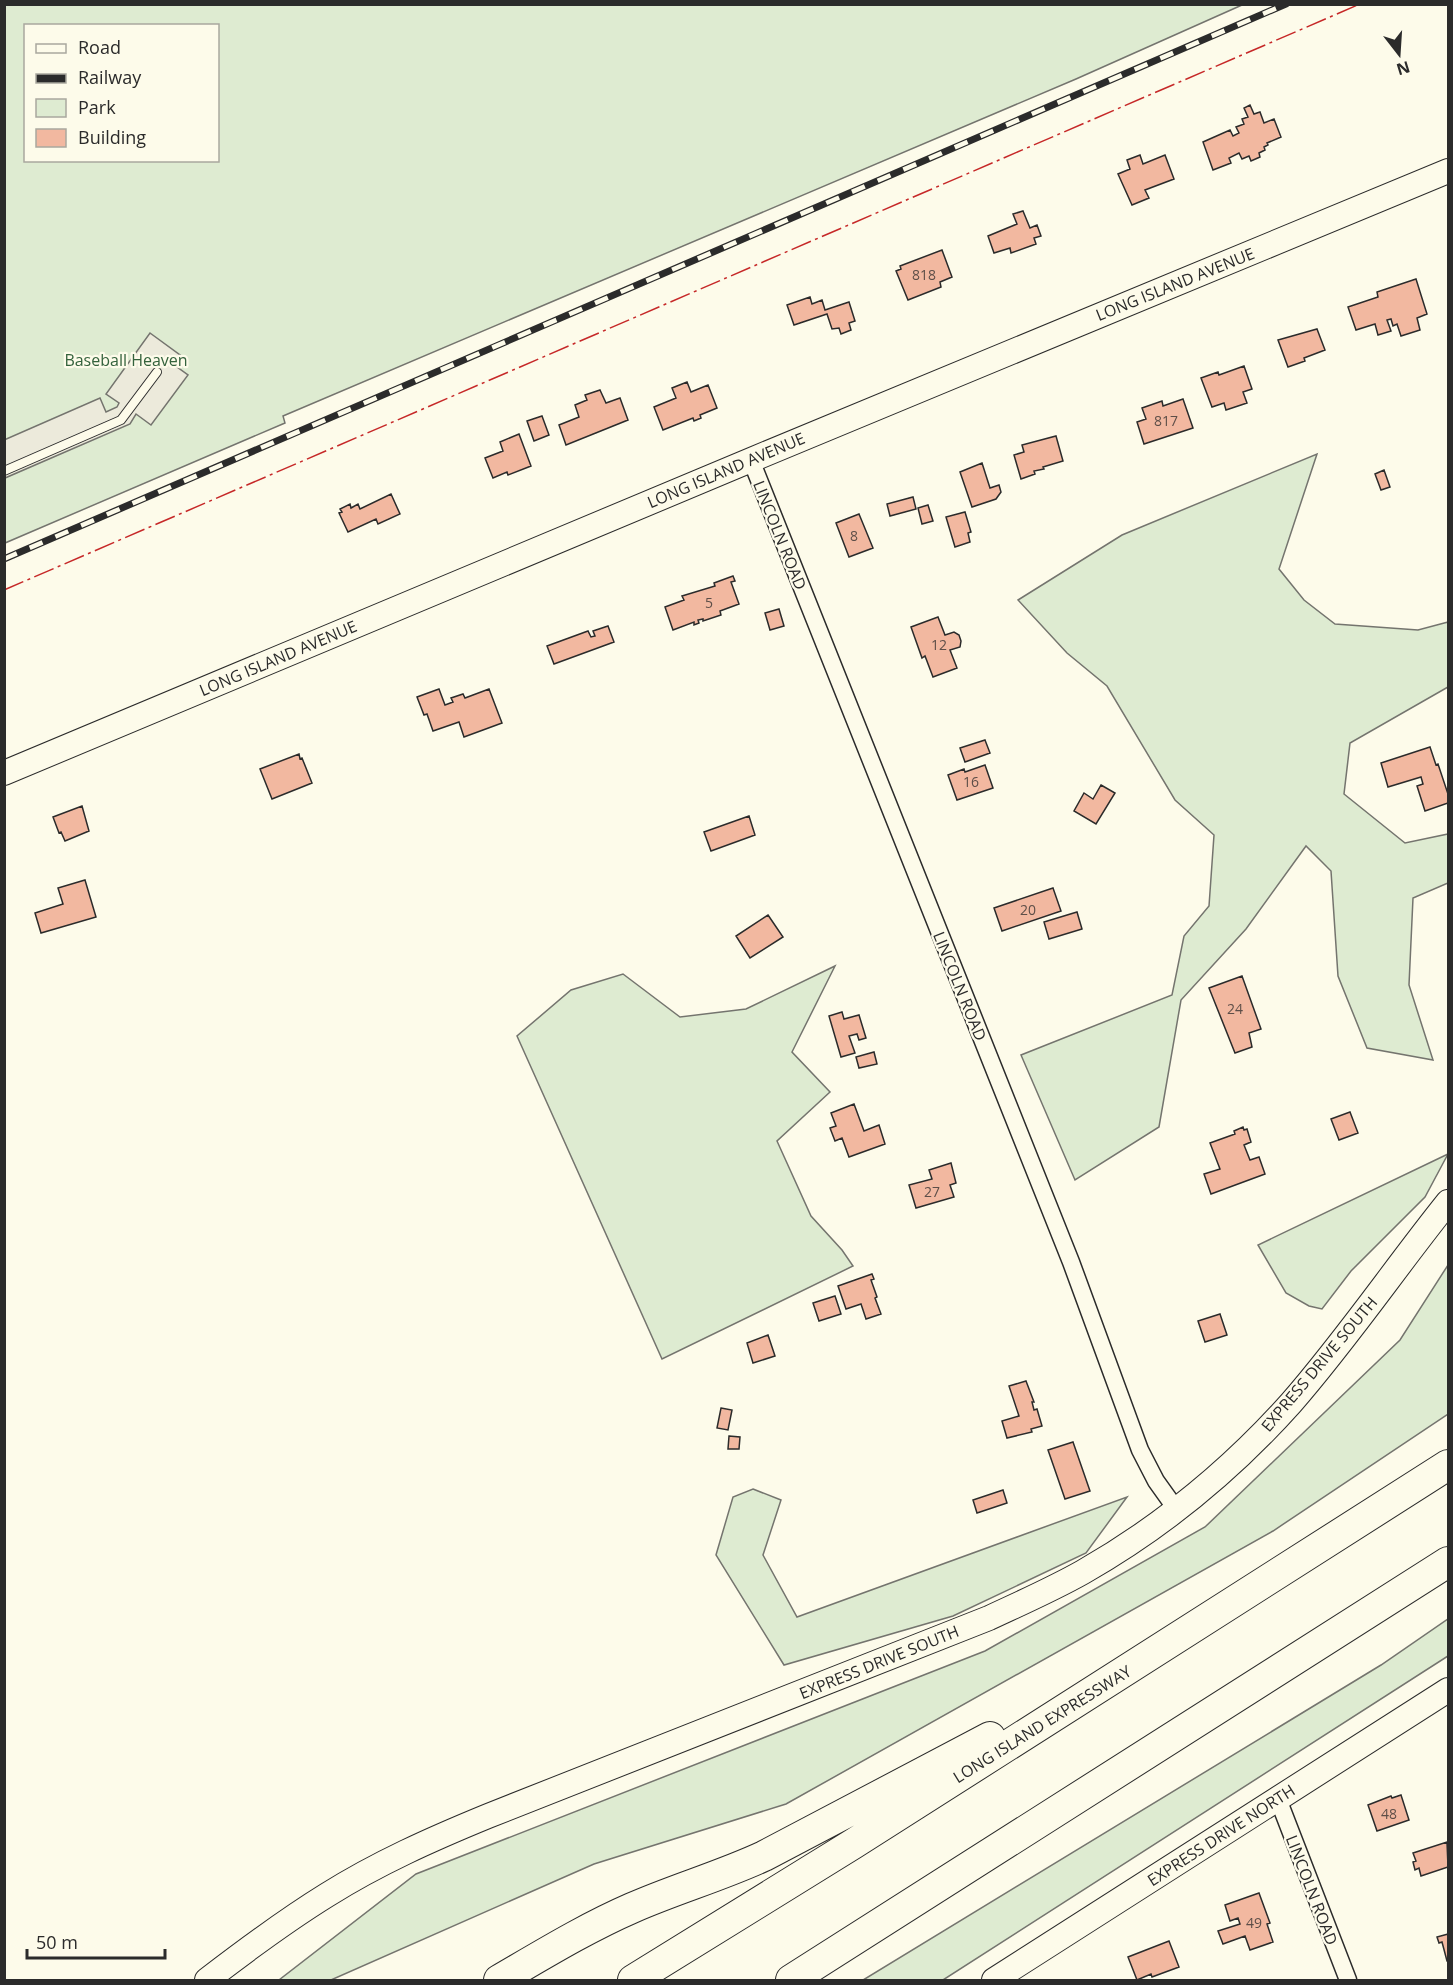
<svg xmlns="http://www.w3.org/2000/svg" width="1453" height="1985" font-family="'Open Sans',sans-serif">
<rect width="100%" height="100%" fill="#fdfbea"/>
<path fill="#deebd1" stroke="#74746e" stroke-width="1.5" fill-rule="evenodd" d="M 4,5 L 1242,5 L 1076,79 L 283,416 L 285,423 L 5,543 ZM 26,26 L 218,26 L 218,160 L 26,160 Z
M 1317,454 L 1279,569 L 1304,600 L 1335,624 L 1418,630 L 1448,622 L 1448,687 L 1350,743 L 1344,794 L 1405,843 L 1448,834 L 1448,883 L 1413,898 L 1409,985 L 1433,1060 L 1367,1048 L 1338,976 L 1331,871 L 1306,846 L 1246,929 L 1181,1000 L 1159,1127 L 1075,1180 L 1021,1055 L 1172,995 L 1184,936 L 1209,906 L 1214,835 L 1175,800 L 1107,686 L 1067,653 L 1018,600 L 1122,535 Z
M 835,966 L 792,1052 L 830,1092 L 777,1141 L 811,1216 L 842,1250 L 853,1266 L 662,1359 L 517,1036 L 571,990 L 623,974 L 680,1017 L 746,1009 Z
M 1448,1154 L 1425,1197 L 1351,1271 L 1322,1309 L 1309,1306 L 1286,1293 L 1258,1245 Z
M 1448,1265 L 1448,1414 L 1273,1531 L 786,1804 L 594,1864 L 331,1980 L 279,1980 L 416,1874 L 985,1651 L 1205,1527 L 1400,1340 Z
M 753,1489 L 781,1500 L 763,1555 L 797,1617 L 1127,1497 L 1086,1553 L 953,1616 L 784,1665 L 716,1555 L 733,1497 Z
M 1448,1619 L 1448,1656 L 943,1980 L 863,1980 L 1381,1665 Z"/>
<path fill="#eceadb" stroke="#74746e" stroke-width="1.5" d="M 150,333 L 180,355 L 173,364 L 188,375 L 151,425 L 136,414 L 130,424 L 5,478 L 4,440 L 100,398 L 106,412 L 117,407 L 119,403 L 106,394 Z"/>
<path fill="#f2b8a0" stroke="#2b2b2b" stroke-width="1.5" d="M 1250,105 L 1254,114 L 1260,112 L 1264,123 L 1274,119 L 1281,137 L 1267,143 L 1268,145 L 1264,147 L 1265,150 L 1259,153 L 1260,157 L 1251,161 L 1249,156 L 1242,159 L 1239,153 L 1229,158 L 1231,163 L 1213,170 L 1203,142 L 1230,130 L 1233,136 L 1239,133 L 1236,127 L 1244,124 L 1242,119 L 1248,117 L 1244,108 Z
M 1140,155 L 1143,164 L 1165,155 L 1174,179 L 1145,190 L 1149,198 L 1132,205 L 1118,174 L 1130,169 L 1127,160 Z
M 1023,211 L 1030,228 L 1037,225 L 1041,236 L 1034,238 L 1036,244 L 1011,253 L 1010,248 L 994,253 L 988,236 L 1017,224 L 1013,214 Z
M 942,250 L 952,277 L 940,282 L 941,287 L 908,300 L 896,271 L 901,269 L 900,266 Z
M 1416,279 L 1427,314 L 1417,318 L 1420,330 L 1401,336 L 1397,324 L 1393,326 L 1391,319 L 1387,320 L 1391,331 L 1378,335 L 1375,324 L 1356,330 L 1348,307 L 1378,297 L 1377,292 Z
M 810,297 L 812,304 L 822,300 L 825,310 L 849,302 L 855,321 L 849,323 L 851,330 L 841,334 L 839,328 L 832,329 L 827,314 L 794,325 L 787,305 Z
M 1317,329 L 1325,350 L 1304,358 L 1305,361 L 1288,367 L 1278,340 Z
M 1244,366 L 1252,389 L 1243,392 L 1247,403 L 1226,410 L 1224,403 L 1212,407 L 1201,378 L 1218,372 L 1219,375 Z
M 687,382 L 691,392 L 708,385 L 717,408 L 700,415 L 701,418 L 694,421 L 693,418 L 663,430 L 654,407 L 676,398 L 672,388 Z
M 600,390 L 606,403 L 620,398 L 628,420 L 566,445 L 559,425 L 579,417 L 575,405 L 587,400 L 585,395 Z
M 1183,399 L 1193,428 L 1144,444 L 1137,422 L 1146,419 L 1142,408 L 1162,401 L 1163,406 Z
M 542,416 L 549,435 L 534,441 L 527,421 Z
M 519,434 L 531,466 L 508,475 L 507,472 L 493,478 L 485,458 L 503,451 L 500,442 Z
M 1056,436 L 1063,461 L 1043,467 L 1044,469 L 1034,471 L 1035,474 L 1021,479 L 1014,455 L 1024,452 L 1022,445 Z
M 982,463 L 990,488 L 999,485 L 1001,492 L 996,499 L 972,507 L 960,472 Z
M 1384,470 L 1390,487 L 1381,490 L 1375,474 Z
M 391,494 L 400,514 L 378,524 L 376,519 L 348,532 L 339,513 L 342,512 L 340,509 L 350,504 L 351,508 L 358,504 L 360,509 Z
M 913,497 L 916,509 L 890,516 L 887,504 Z
M 928,505 L 933,521 L 922,524 L 918,508 Z
M 965,512 L 971,532 L 968,533 L 970,542 L 955,547 L 946,517 Z
M 859,514 L 873,548 L 849,557 L 836,523 Z
M 733,576 L 735,581 L 731,582 L 739,604 L 720,611 L 721,615 L 703,621 L 703,619 L 698,620 L 699,623 L 694,625 L 694,622 L 673,630 L 665,607 L 684,600 L 682,596 L 715,586 L 714,583 Z
M 779,609 L 784,626 L 770,630 L 765,613 Z
M 938,617 L 945,635 L 954,632 L 959,635 L 961,641 L 960,647 L 950,650 L 957,668 L 933,677 L 925,656 L 922,658 L 911,627 Z
M 608,626 L 614,642 L 554,664 L 547,646 L 588,631 L 591,637 L 595,636 L 593,631 Z
M 439,689 L 445,705 L 453,702 L 451,698 L 463,694 L 465,698 L 489,689 L 502,723 L 464,737 L 459,722 L 433,731 L 427,714 L 424,715 L 417,697 Z
M 985,740 L 990,753 L 965,762 L 960,748 Z
M 1430,747 L 1436,765 L 1438,764 L 1448,794 L 1448,803 L 1425,811 L 1417,786 L 1423,784 L 1421,777 L 1388,787 L 1381,763 Z
M 299,754 L 300,759 L 302,758 L 312,783 L 272,799 L 260,769 Z
M 985,765 L 993,788 L 957,800 L 948,775 L 964,769 L 965,772 Z
M 1101,785 L 1115,793 L 1096,824 L 1074,811 L 1084,793 L 1093,799 Z
M 82,806 L 89,831 L 65,841 L 61,832 L 59,833 L 53,817 Z
M 749,816 L 755,835 L 711,851 L 704,832 Z
M 85,880 L 96,917 L 41,933 L 35,913 L 63,904 L 58,888 Z
M 1053,888 L 1061,911 L 1002,931 L 994,908 Z
M 1077,912 L 1082,929 L 1049,939 L 1044,922 Z
M 768,915 L 783,937 L 750,958 L 736,936 Z
M 1242,976 L 1261,1029 L 1249,1033 L 1252,1047 L 1235,1053 L 1209,988 Z
M 842,1012 L 844,1019 L 859,1015 L 866,1038 L 859,1040 L 857,1034 L 849,1036 L 855,1053 L 841,1057 L 829,1016 Z
M 874,1052 L 877,1064 L 859,1068 L 856,1057 Z
M 854,1104 L 864,1131 L 879,1125 L 885,1144 L 849,1157 L 842,1138 L 835,1141 L 830,1128 L 836,1126 L 831,1113 Z
M 1350,1112 L 1358,1133 L 1339,1140 L 1331,1119 Z
M 1243,1127 L 1244,1130 L 1247,1129 L 1251,1142 L 1244,1145 L 1250,1160 L 1259,1157 L 1265,1174 L 1211,1194 L 1204,1174 L 1220,1169 L 1210,1143 L 1235,1134 L 1234,1131 Z
M 951,1163 L 956,1183 L 950,1185 L 954,1197 L 916,1208 L 909,1185 L 932,1179 L 929,1170 Z
M 872,1274 L 874,1279 L 871,1280 L 877,1297 L 875,1298 L 881,1314 L 866,1319 L 861,1304 L 846,1309 L 838,1286 Z
M 835,1296 L 841,1314 L 819,1321 L 813,1303 Z
M 1220,1314 L 1227,1335 L 1205,1342 L 1198,1321 Z
M 768,1335 L 775,1356 L 753,1363 L 747,1343 Z
M 1026,1381 L 1034,1402 L 1032,1402 L 1034,1410 L 1037,1409 L 1042,1426 L 1031,1429 L 1032,1432 L 1007,1438 L 1002,1421 L 1019,1416 L 1009,1386 Z
M 721,1408 L 732,1410 L 728,1430 L 717,1428 Z
M 729,1436 L 740,1437 L 739,1449 L 728,1449 Z
M 1073,1442 L 1090,1491 L 1065,1499 L 1048,1450 Z
M 1003,1490 L 1007,1503 L 977,1513 L 973,1500 Z
M 1401,1795 L 1409,1820 L 1377,1831 L 1368,1805 L 1391,1796 L 1392,1798 Z
M 1447,1842 L 1448,1867 L 1421,1876 L 1419,1868 L 1415,1870 L 1413,1862 L 1416,1861 L 1413,1853 Z
M 1259,1893 L 1270,1923 L 1267,1924 L 1273,1942 L 1250,1950 L 1245,1936 L 1223,1944 L 1218,1931 L 1240,1924 L 1238,1918 L 1230,1921 L 1225,1905 Z
M 1448,1934 L 1448,1961 L 1447,1961 L 1442,1942 L 1439,1943 L 1437,1937 Z
M 1169,1941 L 1179,1967 L 1152,1977 L 1151,1974 L 1137,1980 L 1128,1957 Z"/>
<g fill="none" stroke-linecap="round" stroke-linejoin="round">
<g stroke="#2b2b2b" stroke-width="10">
<path id="lane" d="M 4,471 L 121,420 L 157,372"/>
</g>
<g stroke="#2b2b2b" stroke-width="19">
<path id="street" d="M 751,460 L 1071,1262 L 1140,1450 L 1156,1481 L 1176,1509
M 1278,1799 L 1348,1980"/>
</g>
<g stroke="#2b2b2b" stroke-width="26">
<path id="secondary" d="M 4,773 L 751,460 L 1448,171
M 207,1980 C 246,1950 285,1921 327,1895 C 378,1863 432,1839 488,1816 L 989,1618 C 1021,1603 1053,1589 1083,1572 C 1160,1528 1232,1469 1291,1403 C 1347,1339 1395,1268 1448,1202
M 994,1980 L 1448,1690"/>
</g>
<g stroke="#2b2b2b" stroke-width="32">
<path id="highway" d="M 499,1980 C 542,1955 586,1928 632,1908 C 675,1889 721,1876 764,1856 L 990,1737
M 633,1980 L 853,1844 L 1448,1465
M 791,1980 L 1448,1562"/>
</g>
<use href="#lane" stroke="#fdfbea" stroke-width="8"/>
<use href="#street" stroke="#fdfbea" stroke-width="16"/>
<use href="#secondary" stroke="#fdfbea" stroke-width="24"/>
<use href="#highway" stroke="#fdfbea" stroke-width="30"/>
<g stroke="#2b2b2b" stroke-width="7">
<path id="rail" d="M 4,559 L 1286,4"/>
</g>
<use href="#rail" stroke="#fdfbea" stroke-width="4.5" stroke-dasharray="14" stroke-linecap="butt"/>
<path stroke="#c62828" stroke-width="1.5" stroke-dasharray="21 4.5 3 4.5" stroke-linecap="butt" d="M 4,590 L 1360,4"/>
</g>
<g text-anchor="middle" dominant-baseline="central" stroke-width="4.5" stroke-linejoin="round" paint-order="stroke">
<g font-size="14" fill="#5d4e48">
<text x="924" y="274">818</text>
<text x="1166" y="420">817</text>
<text x="854" y="535">8</text>
<text x="709" y="602">5</text>
<text x="939" y="644">12</text>
<text x="971" y="781">16</text>
<text x="1028" y="909">20</text>
<text x="1235" y="1008">24</text>
<text x="932" y="1191">27</text>
<text x="1389" y="1813">48</text>
<text x="1254" y="1922">49</text>
</g>
<g font-size="16" fill="#2b2b2b" stroke="#fdfbea">
<text transform="translate(1175 284) rotate(-22)">LONG ISLAND AVENUE</text>
<text transform="translate(726 470) rotate(-23)">LONG ISLAND AVENUE</text>
<text transform="translate(780 535) rotate(68)">LINCOLN ROAD</text>
<text transform="translate(278 658) rotate(-23)">LONG ISLAND AVENUE</text>
<text transform="translate(960 986) rotate(68)">LINCOLN ROAD</text>
<text transform="translate(1319 1364) rotate(-50)">EXPRESS DRIVE SOUTH</text>
<text transform="translate(879 1662) rotate(-22)">EXPRESS DRIVE SOUTH</text>
<text transform="translate(1042 1724) rotate(-32)">LONG ISLAND EXPRESSWAY</text>
<text transform="translate(1221 1835) rotate(-33)">EXPRESS DRIVE NORTH</text>
<text transform="translate(1312 1890) rotate(69)">LINCOLN ROAD</text>
</g>
<g font-size="16" fill="#34623c" stroke="#fdfbea">
<text x="126" y="360">Baseball Heaven</text>
</g>
</g>
<rect width="1453" height="1985" fill="none" stroke="#2b2b2b" stroke-width="12"/>
<rect x="24" y="24" width="195" height="138" fill="#fdfbea" stroke="#a9a89e" stroke-width="1.5"/>
<rect x="36" y="44" width="30" height="9" fill="#fdfbea" stroke="#a9a89e" stroke-width="1.5"/>
<text x="78" y="54" font-size="18" fill="#2b2b2b">Road</text>
<rect x="36" y="74" width="30" height="9" fill="#2b2b2b" stroke="#a9a89e" stroke-width="1.5"/>
<text x="78" y="84" font-size="18" fill="#2b2b2b">Railway</text>
<rect x="36" y="99" width="30" height="18" fill="#deebd1" stroke="#a9a89e" stroke-width="1.5"/>
<text x="78" y="114" font-size="18" fill="#2b2b2b">Park</text>
<rect x="36" y="129" width="30" height="18" fill="#f2b8a0" stroke="#a9a89e" stroke-width="1.5"/>
<text x="78" y="144" font-size="18" fill="#2b2b2b">Building</text>
<g transform="translate(1399 54) rotate(163)" stroke="#fdfbea" stroke-width="4.5" paint-order="stroke">
<path d="M0-4.5L10 22L0 15L-10 22Z" fill="#2b2b2b"/>
<text y="-9" font-size="16" font-weight="bold" text-anchor="middle" fill="#2b2b2b">N</text>
</g>
<path d="M27 1949v9h138v-9" fill="none" stroke="#2b2b2b" stroke-width="3"/>
<text x="36" y="1949" font-size="18" fill="#2b2b2b" stroke="#fdfbea" stroke-width="4.5" paint-order="stroke">50 m</text>
</svg>
